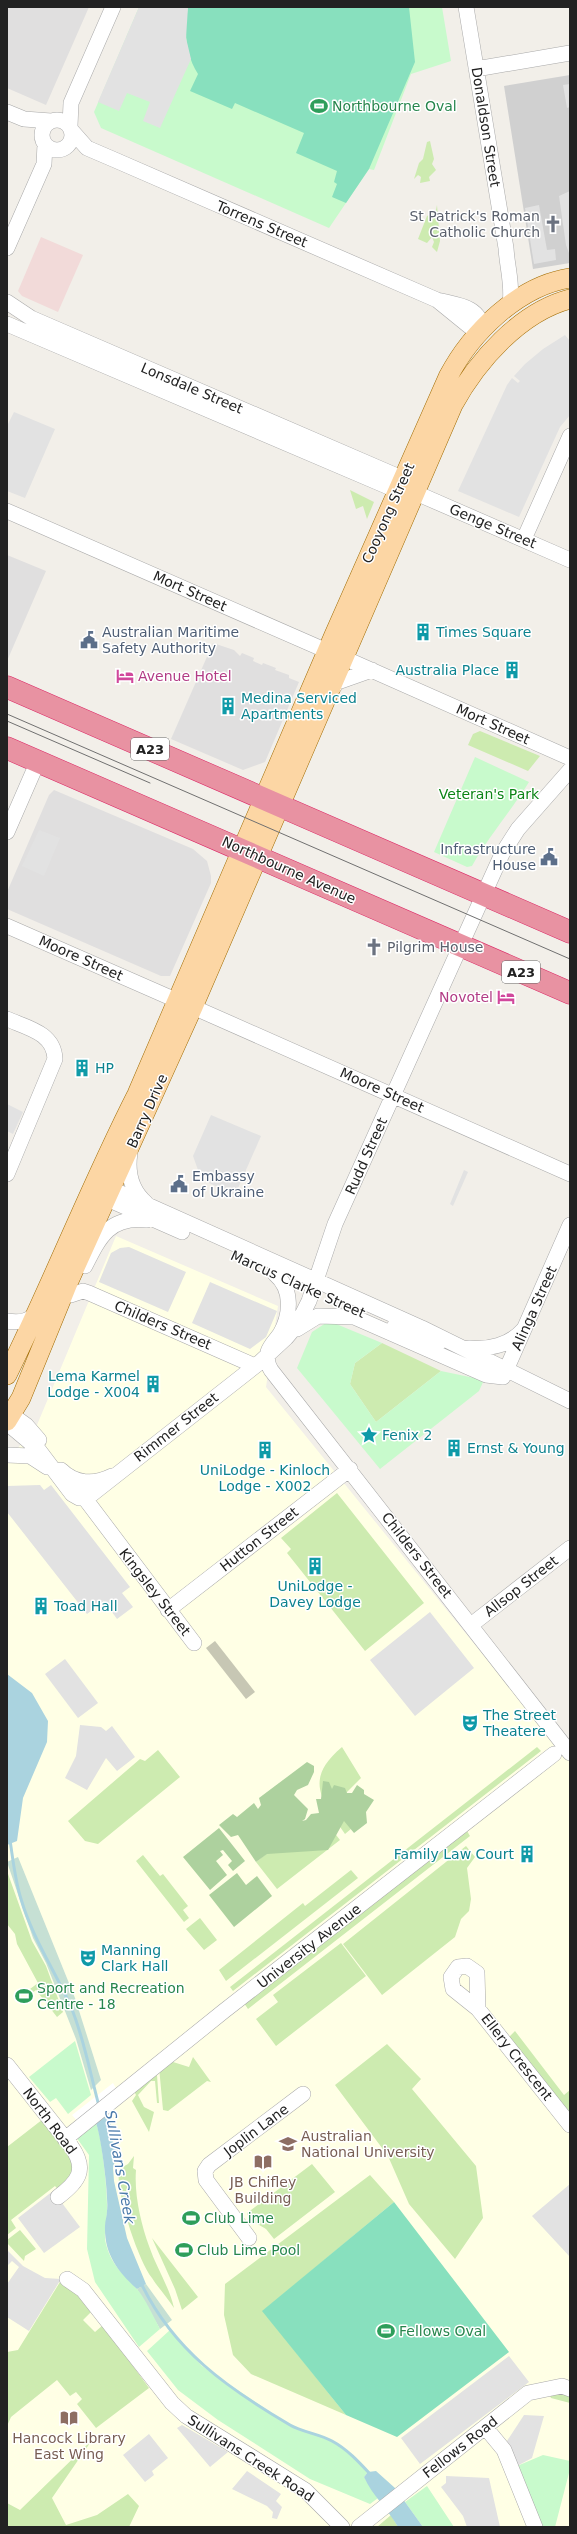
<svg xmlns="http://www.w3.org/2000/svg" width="577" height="2534" font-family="'DejaVu Sans',sans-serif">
<rect width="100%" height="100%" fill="#f2efe9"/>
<path fill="#e0dfdf" d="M 7,7 L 89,7 L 46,105 L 7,88 Z
M 7,555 L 46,571 L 7,661 Z
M 213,643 L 234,650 L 240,656 L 242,653 L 254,658 L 253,661 L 262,665 L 263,663 L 276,668 L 275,670 L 289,675 L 289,678 L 299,682 L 265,762 L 243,770 L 171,739 Z
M 54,790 L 193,849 L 207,861 L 211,876 L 211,883 L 170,976 L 161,976 L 7,909 L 7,892 L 49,795 Z"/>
<path fill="#f2dad9" d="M 41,237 L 83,255 L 58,312 L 22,296 L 18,291 Z"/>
<path fill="#ffffe5" d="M 116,1236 L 278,1306 L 266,1387 L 570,1762 L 570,2527 L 7,2527 L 7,1461 L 37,1425 Z"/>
<path fill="#d0d0d0" d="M 570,75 L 570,263 L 533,269 L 504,86 Z"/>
<path fill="#c7c7b4" d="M 215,1641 L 255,1692 L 246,1699 L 206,1648 Z"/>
<path fill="#cdebb0" d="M 430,141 L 434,159 L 432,164 L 436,170 L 429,177 L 430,181 L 420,183 L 421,177 L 418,175 L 414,179 L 419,163 L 423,159 L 427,142 Z
M 437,205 L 440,241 L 437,252 L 432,247 L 434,242 L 432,237 L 427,243 L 418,239 L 427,216 L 436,210 Z
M 350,490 L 374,502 L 367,519 L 363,506 L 356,509 Z
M 480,731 L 540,756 L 528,771 L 468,745 L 473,734 Z
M 382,1343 L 441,1371 L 376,1422 L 350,1384 L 355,1363 Z
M 337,1493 L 424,1603 L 365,1651 L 287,1553 L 291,1549 L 281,1538 Z
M 342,1747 L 361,1778 L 341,1798 L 358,1823 L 345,1834 C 322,1800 303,1780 342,1747 Z
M 537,1747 L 541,1751 L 233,1991 L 230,1987 Z
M 158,1750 L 180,1777 L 98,1844 L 85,1841 L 68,1821 L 140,1759 L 145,1761 Z
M 319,1813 L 340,1840 L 277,1889 L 256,1862 Z
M 467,1831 L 470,1836 L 248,2009 L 244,2003 Z
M 466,1846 L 475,1857 L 467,1868 L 471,1899 L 469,1911 L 461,1919 L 455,1937 L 382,1995 L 343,1944 Z
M 143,1855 L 160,1876 L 163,1874 L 188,1906 L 183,1910 L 189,1918 L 184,1922 L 136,1861 Z
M 351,1870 L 358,1878 L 226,1981 L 219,1970 L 303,1903 L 305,1906 Z
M 7,1871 L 32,1941 L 46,1966 L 63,2012 L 57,2017 L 36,1990 L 32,1993 L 30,1989 L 38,1983 L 17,1944 L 15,1934 L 7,1924 Z
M 200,1918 L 217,1940 L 204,1950 L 186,1929 Z
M 341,1943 L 366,1976 L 276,2046 L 256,2019 L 278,2002 L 273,1995 Z
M 515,2031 L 564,2095 L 570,2090 L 570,2116 L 509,2037 Z
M 387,2044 L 421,2079 L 412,2089 L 476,2166 L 483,2218 L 455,2259 L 409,2204 L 388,2156 L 335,2085 Z
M 193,2057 L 211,2082 L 207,2081 L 168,2111 L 163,2110 L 159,2067 L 173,2062 L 189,2067 Z
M 157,2075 L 159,2103 L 157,2103 L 155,2081 L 151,2081 L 138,2095 L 144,2107 L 154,2112 L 149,2132 L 132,2101 L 136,2095 L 134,2091 Z
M 47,2116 L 78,2159 L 62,2194 L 55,2186 L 11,2220 L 16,2228 L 7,2235 L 7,2147 Z
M 134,2156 L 133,2168 L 136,2170 C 134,2194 141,2224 149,2246 C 156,2267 169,2286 174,2308 C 167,2297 159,2289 152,2278 C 138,2260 115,2191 119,2169 L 128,2164 Z
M 312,2164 L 335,2192 L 274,2239 L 266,2229 L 249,2219 L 247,2213 Z
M 370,2175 L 394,2202 L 263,2311 L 346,2415 L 251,2374 L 233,2355 L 224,2315 L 225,2284 Z
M 20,2230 L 36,2249 L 25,2256 L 24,2261 L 7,2243 L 7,2240 Z
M 152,2238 L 198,2297 L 182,2310 L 175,2289 Z
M 60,2282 L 76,2292 L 92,2311 L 83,2320 L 95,2332 L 103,2325 L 149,2388 L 96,2428 L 77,2404 L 82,2399 L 76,2392 L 70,2396 L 57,2380 L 11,2417 L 7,2426 L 7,2352 L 18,2350 Z
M 549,2393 L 570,2395 L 570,2403 L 551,2398 Z
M 92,2440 L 52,2498 L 66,2525 L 97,2515 L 128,2494 L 139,2506 L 129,2527 L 7,2527 L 7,2503 L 20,2510 Z
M 391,2515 L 398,2527 L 377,2527 Z"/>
<path fill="#add19e" d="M 307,1762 L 314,1766 L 314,1772 L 308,1785 L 297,1790 L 294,1795 L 308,1809 L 305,1819 L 302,1821 L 306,1820 L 311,1814 L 319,1813 L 316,1799 L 321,1799 L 323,1781 L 329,1782 L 332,1789 L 334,1785 L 345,1788 L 347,1793 L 352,1793 L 357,1785 L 364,1790 L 364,1794 L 374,1800 L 366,1812 L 367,1823 L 354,1833 L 344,1821 L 328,1850 L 267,1854 L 256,1862 L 238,1835 L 231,1837 L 219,1825 L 233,1814 L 237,1817 L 254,1803 L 258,1809 L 261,1805 L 259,1798 Z
M 219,1828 L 245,1861 L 233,1871 L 228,1865 L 232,1861 L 223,1850 L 220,1851 L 223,1855 L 216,1861 L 227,1875 L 210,1890 L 183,1857 Z
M 237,1873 L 246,1885 L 257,1876 L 272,1896 L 234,1927 L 209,1895 Z"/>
<path fill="#c6e0d4" d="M 18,1857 L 75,1998 L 101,2080 L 91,2090 L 76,2039 L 46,1963 L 33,1938 L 7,1862 Z
M 146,2284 L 172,2320 L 160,2329 L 137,2289 Z"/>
<path fill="#c8facc" d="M 139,7 L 442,7 L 451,61 L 411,74 L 374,170 L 369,169 L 329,228 L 101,128 L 94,112 Z
M 475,757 L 529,782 C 511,811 489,836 472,866 L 467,867 L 434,852 Z
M 329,1321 L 382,1343 L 355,1363 L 350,1384 L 376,1422 L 441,1371 L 484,1380 L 479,1391 L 380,1469 L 297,1368 L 312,1332 Z
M 75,2041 L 91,2095 L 68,2114 L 56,2098 L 50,2102 L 29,2077 Z
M 96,2123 C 102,2137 108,2195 107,2211 C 107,2222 103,2232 106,2244 C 112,2267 123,2273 137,2289 C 146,2300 153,2316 160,2329 L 139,2347 L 95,2282 L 87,2249 L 89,2155 L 76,2137 Z
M 170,2330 L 202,2366 L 291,2426 L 332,2441 L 355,2457 L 368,2472 L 364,2477 L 378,2498 L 370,2504 L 310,2479 L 218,2420 L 178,2390 L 147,2351 Z
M 543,2455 L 570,2461 L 570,2469 L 555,2527 L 542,2527 L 517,2466 Z
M 427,2486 L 454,2527 L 423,2527 L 405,2502 Z"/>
<path fill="#88e0be" d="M 188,7 L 409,7 L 415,62 L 369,169 L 346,203 L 332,197 L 337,184 L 334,182 L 337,171 L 296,153 L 304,133 L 235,103 L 232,109 L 190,91 L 198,74 C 185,54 184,30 188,7 Z
M 394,2202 L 509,2352 L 397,2437 L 346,2415 L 262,2311 Z"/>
<path fill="#e2e2e2" d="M 139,7 L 188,7 L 186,38 L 191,59 L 160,128 L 143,121 L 150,102 L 127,93 L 119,111 L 98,102 Z
M 570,84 L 570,107 L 567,108 L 563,85 Z
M 570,191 L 570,256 L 566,245 L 559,196 Z
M 539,205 L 547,250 L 555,249 L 556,260 L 534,264 L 525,208 Z
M 565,335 L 570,341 L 570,415 L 560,427 L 519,517 L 458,491 L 507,385 L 512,378 L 518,383 L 520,381 L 514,376 L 525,364 L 543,349 Z
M 14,412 L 55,429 L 25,498 L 7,491 L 7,426 Z
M 39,830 L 60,838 L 44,876 L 22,866 Z
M 7,1104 L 23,1112 L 13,1134 L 7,1131 Z
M 211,1115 L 261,1136 L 235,1195 L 209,1183 L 211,1176 L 198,1170 L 193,1156 Z
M 464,1170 L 468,1172 L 453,1206 L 450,1204 Z
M 129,1247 L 186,1272 L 168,1312 L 99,1282 L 111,1253 L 120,1248 Z
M 210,1282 L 277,1311 L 266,1337 L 250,1349 L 192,1323 Z
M 40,1485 L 44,1490 L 51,1485 L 130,1587 L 122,1593 L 133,1607 L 117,1619 L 104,1601 L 87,1614 L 7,1512 L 7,1486 Z
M 430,1612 L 474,1668 L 415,1716 L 370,1660 Z
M 65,1659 L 98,1703 L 78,1718 L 45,1674 Z
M 80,1725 L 101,1727 L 106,1731 L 112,1726 L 135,1757 L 117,1771 L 106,1758 L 87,1790 L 65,1778 L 76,1756 Z
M 570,2184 L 570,2257 L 532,2216 Z
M 53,2191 L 80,2227 L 44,2253 L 18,2218 Z
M 7,2250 L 23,2266 L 45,2278 L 61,2279 L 29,2331 L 7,2317 L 7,2284 L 19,2267 L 12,2261 L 7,2266 Z
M 509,2356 L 529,2382 L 420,2464 L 401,2438 Z
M 524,2415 L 544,2416 L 532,2458 L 517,2466 L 505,2444 Z
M 182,2425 L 228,2452 L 210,2467 L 177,2428 Z
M 149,2434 L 168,2458 L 152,2471 L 154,2475 L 145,2482 L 123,2455 Z
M 247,2471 L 281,2494 L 276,2501 L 282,2507 L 277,2519 L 272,2518 L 273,2512 L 267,2506 L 232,2489 Z
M 446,2476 L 489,2478 L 500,2527 L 467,2527 L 463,2516 L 441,2487 L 446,2483 Z"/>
<path fill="#aad3df" d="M 7,1674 L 32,1693 L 48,1721 L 47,1742 L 23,1798 L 17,1841 L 7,1845 Z
M 107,2115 L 112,2128 L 110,2137 L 118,2149 L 113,2168 L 114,2181 L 127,2238 L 146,2284 L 137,2289 C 118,2272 104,2254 105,2226 C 105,2221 107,2216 107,2211 C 109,2196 101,2136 96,2123 Z
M 376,2471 L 395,2488 L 423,2527 L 398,2527 C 388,2509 372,2495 364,2477 L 368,2472 Z"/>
<path fill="#fff" d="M 113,2083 L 122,2099 L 84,2129 L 72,2115 Z"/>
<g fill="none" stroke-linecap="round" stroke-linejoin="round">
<path stroke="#aad3df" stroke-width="3" d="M 10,1840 C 13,1860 15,1880 21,1899 C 32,1937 55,1971 71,2007 C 84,2038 90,2073 99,2106
M 141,2283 C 173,2350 227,2388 290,2425 C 302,2432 319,2434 332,2441 C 347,2449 359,2462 371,2475"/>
<g stroke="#a9a9a9" stroke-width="16">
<path id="minor" d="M 466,7 L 506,248 C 507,267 513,285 510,304
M 476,69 L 570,53
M 7,112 L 24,119 L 51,121
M42 135a15 15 0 1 1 30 0a15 15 0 1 1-30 0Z
M 70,126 L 71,103 L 113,7
M 72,131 L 87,148 L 115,160 L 437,300 C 455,305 480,305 482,329 L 475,329 L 469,326 L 437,300
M 7,248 L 44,164 L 45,144
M 7,302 L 31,318 L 404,479
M 7,324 L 398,491
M 416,493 L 570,560
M 7,511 L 327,651
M 524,539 L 570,436
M 344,658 L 570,758
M 330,691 L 338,682 L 372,670
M 7,832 L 38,761
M 7,926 L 178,1001
M 193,1007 L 570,1174
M 7,1019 C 28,1028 54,1033 55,1059 L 7,1174
M 130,1153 C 127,1172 131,1190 146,1203
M 112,1189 L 422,1328 L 570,1401
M 107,1199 L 182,1232
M 85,1266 C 100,1236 110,1216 147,1220
M 275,1274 C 293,1289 291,1315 280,1334 C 276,1340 270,1345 268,1352 C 266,1359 268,1365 271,1370 L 570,1753
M 71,1295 L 83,1291 L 89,1293 L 255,1366
M 7,1321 C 19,1323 30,1322 38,1311
M 394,1327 L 437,1345
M 297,1329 L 318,1316 L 354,1317 L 486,1375 L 503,1377 L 570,1225
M 469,1348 C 488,1350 510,1345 523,1330
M 12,1415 L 26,1425 L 39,1440
M 7,1423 L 38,1449 L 72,1494 L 79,1498 L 87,1498 L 259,1363 L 286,1338 L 297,1325 L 309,1301 L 335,1224 L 502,854 L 518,829 L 570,770
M 7,1455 L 30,1456 L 47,1467
M 61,1470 C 75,1484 94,1485 112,1476
M 80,1492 L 194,1643
M 168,1610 L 350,1469
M 471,1625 L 570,1548
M 478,2009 L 477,1973 L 467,1966 L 458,1967 L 451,1977 L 453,1989 L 478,2009 L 570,2125
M 7,2065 L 71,2146 C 88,2170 78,2182 58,2197
M 65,2139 L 224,2011 L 554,1754
M 249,2238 L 206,2180 L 205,2171 L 209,2165 L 303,2094
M 67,2279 L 83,2290 L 172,2403 L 186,2416 L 305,2490 L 342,2527
M 485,2427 L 504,2450 L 535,2527
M 359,2527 L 528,2393 L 562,2386 L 570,2389"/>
</g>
<g stroke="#a06b00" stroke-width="20">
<path id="major" d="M 7,1375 C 53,1282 90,1186 137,1094 L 334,635 L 448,377 C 471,333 518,286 570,278
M 7,1421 L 21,1398 L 68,1283 L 193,1007 L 453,405 C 477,361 520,312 570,299"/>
</g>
<g stroke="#dc2a67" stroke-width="23">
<path id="highway" d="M 7,687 L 570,932
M 7,748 L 570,993"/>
</g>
<use href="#minor" stroke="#fff" stroke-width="15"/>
<use href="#major" stroke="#fcd6a4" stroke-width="19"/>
<use href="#highway" stroke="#e892a2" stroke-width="22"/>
<path stroke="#707070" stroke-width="1" d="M 7,714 L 570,959
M 7,721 L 150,783"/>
</g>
<defs>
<g id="stadium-bare" transform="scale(1.38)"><path d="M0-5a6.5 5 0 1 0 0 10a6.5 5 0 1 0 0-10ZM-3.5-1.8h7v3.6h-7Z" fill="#2e9e5b" stroke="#fff" stroke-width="2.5" paint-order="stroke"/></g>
<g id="church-bare" transform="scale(1.38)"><path d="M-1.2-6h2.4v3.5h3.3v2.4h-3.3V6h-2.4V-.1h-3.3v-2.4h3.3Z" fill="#6b7280" stroke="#fff" stroke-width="2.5" paint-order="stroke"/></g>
<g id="building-bare" transform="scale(1.38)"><path d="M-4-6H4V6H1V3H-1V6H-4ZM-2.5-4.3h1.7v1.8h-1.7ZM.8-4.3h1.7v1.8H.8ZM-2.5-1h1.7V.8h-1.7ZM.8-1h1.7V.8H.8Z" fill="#0f9aa8" stroke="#fff" stroke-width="2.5" paint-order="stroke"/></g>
<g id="civic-bare" transform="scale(1.38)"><path d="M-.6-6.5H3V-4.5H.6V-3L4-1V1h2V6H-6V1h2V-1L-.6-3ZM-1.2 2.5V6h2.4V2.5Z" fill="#5c6f8a" stroke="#fff" stroke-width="2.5" paint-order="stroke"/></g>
<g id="hotel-bare" transform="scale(1.38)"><path d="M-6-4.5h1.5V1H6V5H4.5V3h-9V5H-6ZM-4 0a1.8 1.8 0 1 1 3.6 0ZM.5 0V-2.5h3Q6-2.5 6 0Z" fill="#d1479c" stroke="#fff" stroke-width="2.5" paint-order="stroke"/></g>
<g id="sight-bare" transform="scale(1.38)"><path d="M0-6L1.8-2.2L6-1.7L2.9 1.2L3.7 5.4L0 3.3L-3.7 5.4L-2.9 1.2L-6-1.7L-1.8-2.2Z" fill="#0f9aa8" stroke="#fff" stroke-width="2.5" paint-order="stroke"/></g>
<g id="theatre-bare" transform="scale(1.38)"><path d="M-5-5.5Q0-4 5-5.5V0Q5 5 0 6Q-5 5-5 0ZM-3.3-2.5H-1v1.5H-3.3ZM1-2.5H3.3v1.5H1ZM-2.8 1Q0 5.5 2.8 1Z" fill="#0f9aa8" stroke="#fff" stroke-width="2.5" paint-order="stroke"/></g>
<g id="university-bare" transform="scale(1.38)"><path d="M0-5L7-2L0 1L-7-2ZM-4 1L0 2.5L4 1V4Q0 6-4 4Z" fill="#8d6e63" stroke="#fff" stroke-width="2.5" paint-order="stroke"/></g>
<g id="library-bare" transform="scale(1.38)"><path d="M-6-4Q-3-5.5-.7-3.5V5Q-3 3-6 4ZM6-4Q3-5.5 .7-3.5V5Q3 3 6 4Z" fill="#8d6e63" stroke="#fff" stroke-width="2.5" paint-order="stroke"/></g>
</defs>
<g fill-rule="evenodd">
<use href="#stadium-bare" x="319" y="106"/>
<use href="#church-bare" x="553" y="224"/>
<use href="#building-bare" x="423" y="632"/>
<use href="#civic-bare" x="89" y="640"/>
<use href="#building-bare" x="512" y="670"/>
<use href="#hotel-bare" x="125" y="676"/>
<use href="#building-bare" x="228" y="706"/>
<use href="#civic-bare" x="549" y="857"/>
<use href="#church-bare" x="374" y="947"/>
<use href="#hotel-bare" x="506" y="997"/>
<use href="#building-bare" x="82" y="1068"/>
<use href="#civic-bare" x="179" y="1184"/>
<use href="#building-bare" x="153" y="1384"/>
<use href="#sight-bare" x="369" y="1435"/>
<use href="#building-bare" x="454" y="1448"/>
<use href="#building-bare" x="265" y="1450"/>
<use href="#building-bare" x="315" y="1566"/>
<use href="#building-bare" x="41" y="1606"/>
<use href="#theatre-bare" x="470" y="1723"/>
<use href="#building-bare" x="527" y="1854"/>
<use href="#theatre-bare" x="88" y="1958"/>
<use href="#stadium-bare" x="24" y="1996"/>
<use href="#university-bare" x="288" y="2144"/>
<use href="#library-bare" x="263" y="2162"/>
<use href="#stadium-bare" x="191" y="2218"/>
<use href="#stadium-bare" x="184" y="2250"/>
<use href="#stadium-bare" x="386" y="2331"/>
<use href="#library-bare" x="69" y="2418"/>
</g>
<g text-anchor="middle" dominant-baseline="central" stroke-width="3" stroke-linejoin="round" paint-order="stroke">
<g fill="#fff" stroke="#646464" stroke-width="1">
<rect x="131" y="738" width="38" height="22" rx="3"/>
<rect x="502" y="961" width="38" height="22" rx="3"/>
</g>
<g font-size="13" font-weight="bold" fill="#222">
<text x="150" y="749">A23</text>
<text x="521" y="972">A23</text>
</g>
<g font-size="14" fill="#27864d" stroke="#fff" text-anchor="start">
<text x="332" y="106">Northbourne Oval</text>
<text x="37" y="1988">Sport and Recreation<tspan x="37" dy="16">Centre - 18</tspan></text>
<text x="204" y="2218">Club Lime</text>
<text x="197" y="2250">Club Lime Pool</text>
<text x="399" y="2331">Fellows Oval</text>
</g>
<g font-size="14" fill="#222" stroke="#fff">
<text transform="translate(486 127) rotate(81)">Donaldson Street</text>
<text transform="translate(262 224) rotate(23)">Torrens Street</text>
<text transform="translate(192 388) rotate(23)">Lonsdale Street</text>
<text transform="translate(388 513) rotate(-66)">Cooyong Street</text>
<text transform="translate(493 526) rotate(23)">Genge Street</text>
<text transform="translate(190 591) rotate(24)">Mort Street</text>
<text transform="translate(493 724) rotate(24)">Mort Street</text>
<text transform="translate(289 870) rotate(24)">Northbourne Avenue</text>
<text transform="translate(81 958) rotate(24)">Moore Street</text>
<text transform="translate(382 1090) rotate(24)">Moore Street</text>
<text transform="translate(147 1111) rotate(-66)">Barry Drive</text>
<text transform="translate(366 1156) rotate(-66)">Rudd Street</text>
<text transform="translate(298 1284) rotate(24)">Marcus Clarke Street</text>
<text transform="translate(534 1308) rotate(-66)">Alinga Street</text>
<text transform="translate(163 1325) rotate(23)">Childers Street</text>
<text transform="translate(176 1427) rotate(-38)">Rimmer Street</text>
<text transform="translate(259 1539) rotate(-38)">Hutton Street</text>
<text transform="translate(417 1555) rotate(52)">Childers Street</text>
<text transform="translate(521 1586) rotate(-38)">Allsop Street</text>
<text transform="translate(155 1592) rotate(52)">Kingsley Street</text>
<text transform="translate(309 1946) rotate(-38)">University Avenue</text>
<text transform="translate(517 2057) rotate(52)">Ellery Crescent</text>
<text transform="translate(50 2121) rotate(53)">North Road</text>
<text transform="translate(256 2130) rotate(-37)">Joplin Lane</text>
<text transform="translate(460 2447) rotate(-38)">Fellows Road</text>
<text transform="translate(251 2458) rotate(33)">Sullivans Creek Road</text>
</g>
<g font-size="14" fill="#5b616d" stroke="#fff" text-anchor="end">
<text x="540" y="216">St Patrick's Roman<tspan x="540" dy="16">Catholic Church</tspan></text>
<text x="387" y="947" text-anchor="start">Pilgrim House</text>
</g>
<g font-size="14" fill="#4e5e75" stroke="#fff" text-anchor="start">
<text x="102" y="632">Australian Maritime<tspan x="102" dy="16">Safety Authority</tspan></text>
<text x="536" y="849" text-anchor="end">Infrastructure<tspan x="536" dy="16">House</tspan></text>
<text x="192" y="1176">Embassy<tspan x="192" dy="16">of Ukraine</tspan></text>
</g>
<g font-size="14" fill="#0d838f" stroke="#fff" text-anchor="start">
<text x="436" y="632">Times Square</text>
<text x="499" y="670" text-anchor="end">Australia Place</text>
<text x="241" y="698">Medina Serviced<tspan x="241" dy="16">Apartments</tspan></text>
<text x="95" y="1068">HP</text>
<text x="140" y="1376" text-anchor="end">Lema Karmel<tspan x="140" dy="16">Lodge - X004</tspan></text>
<text x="382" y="1435">Fenix 2</text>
<text x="467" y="1448">Ernst &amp; Young</text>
<text x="265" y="1470" text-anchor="middle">UniLodge - Kinloch<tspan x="265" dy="16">Lodge - X002</tspan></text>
<text x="315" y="1586" text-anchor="middle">UniLodge -<tspan x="315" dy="16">Davey Lodge</tspan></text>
<text x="54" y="1606">Toad Hall</text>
<text x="483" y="1715">The Street<tspan x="483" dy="16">Theatere</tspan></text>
<text x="514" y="1854" text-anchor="end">Family Law Court</text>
<text x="101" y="1950">Manning<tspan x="101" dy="16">Clark Hall</tspan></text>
</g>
<g font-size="14" fill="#b23c85" stroke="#fff" text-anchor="start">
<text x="138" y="676">Avenue Hotel</text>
<text x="493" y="997" text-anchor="end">Novotel</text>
</g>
<g font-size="14" fill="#0c8416" stroke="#fff">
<text x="489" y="794">Veteran's Park</text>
</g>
<g font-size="14" fill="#785e54" stroke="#fff">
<text x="301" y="2136" text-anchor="start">Australian<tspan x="301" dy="16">National University</tspan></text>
<text x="263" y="2182">JB Chifley<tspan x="263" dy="16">Building</tspan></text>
<text x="69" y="2438">Hancock Library<tspan x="69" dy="16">East Wing</tspan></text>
</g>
<g font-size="15" font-style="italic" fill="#4a7aab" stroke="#fff">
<text transform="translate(120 2167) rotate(80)">Sullivans Creek</text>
</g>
</g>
<rect width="577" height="2534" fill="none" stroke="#222222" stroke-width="16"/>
</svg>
